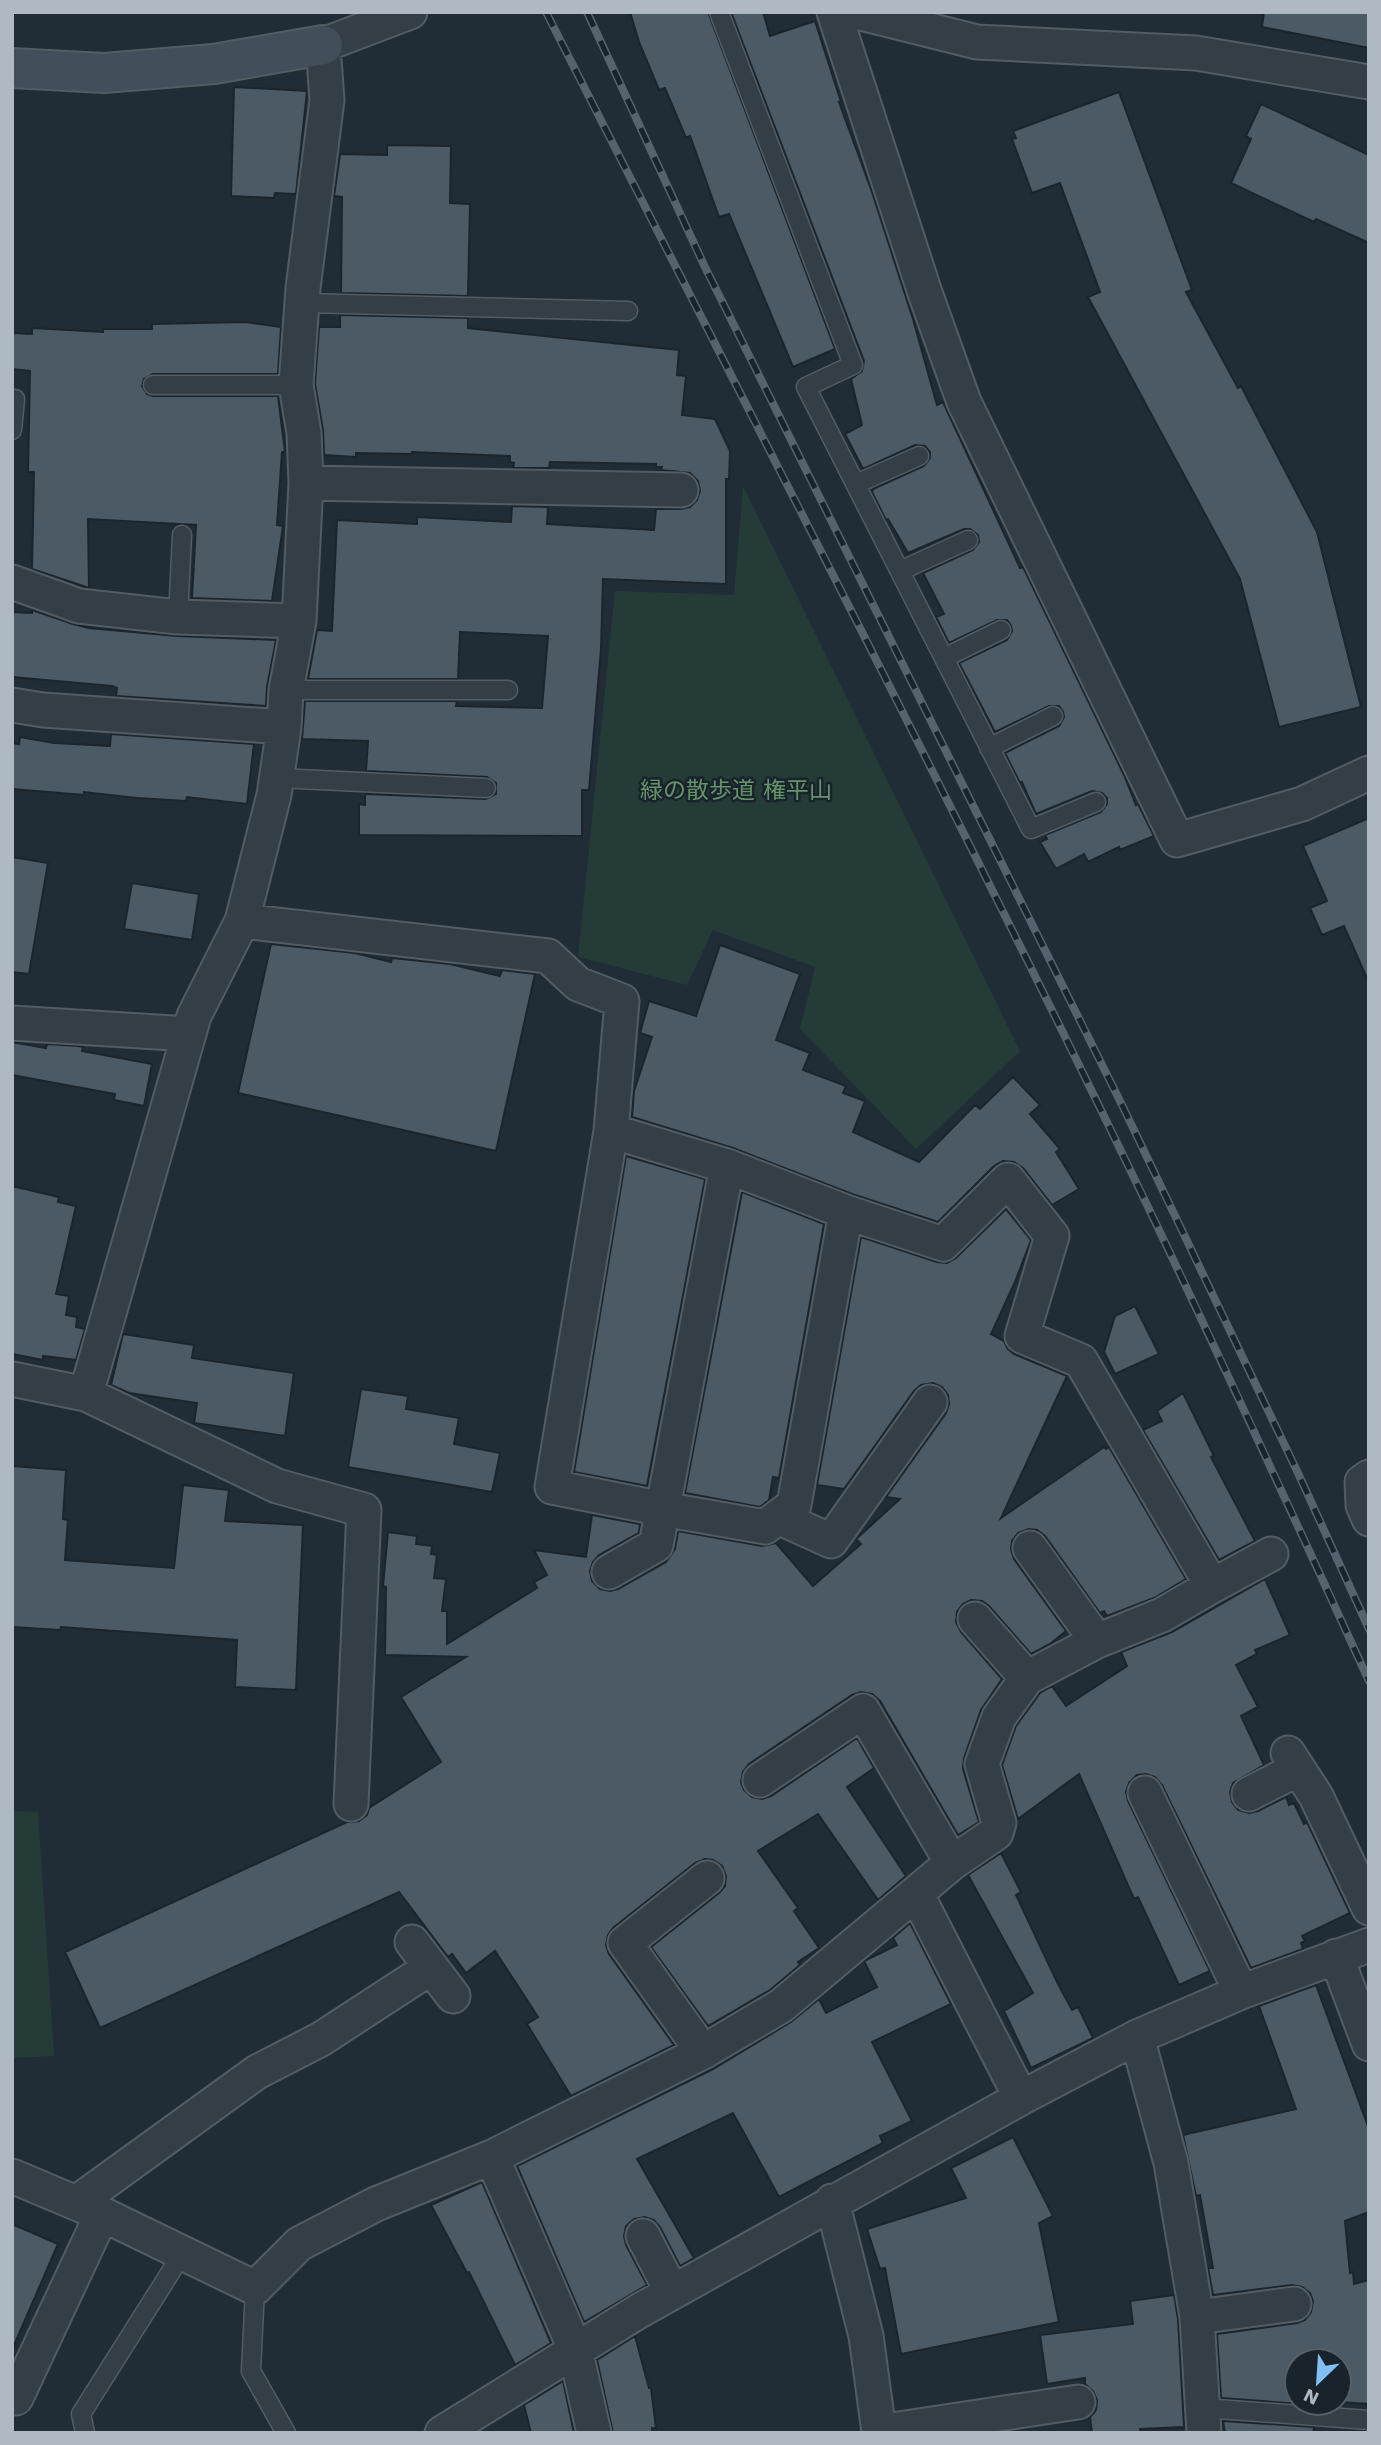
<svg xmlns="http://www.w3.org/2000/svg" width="1381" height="2445" font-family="'Work Sans','Noto Sans JP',sans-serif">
<rect width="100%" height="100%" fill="#202d36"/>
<path fill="#253b38" d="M 743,486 L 1020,1051 L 916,1149 L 800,1029 L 815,967 L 713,930 L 687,985 L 578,957 L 615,591 L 734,595 Z
M 12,1811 L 38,1812 L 54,2056 L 12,2058 Z"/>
<path fill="#4b5a65" stroke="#1b252d" stroke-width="2" d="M 630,12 L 708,12 L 835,349 L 793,367 L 729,214 L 719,217 L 690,136 L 686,138 L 665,88 L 659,90 L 639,42 Z
M 731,12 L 763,12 L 770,36 L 815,21 L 841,102 L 839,102 L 872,192 L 913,319 L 937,405 L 943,402 L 1020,568 L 1023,567 L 1124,775 L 1136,805 L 1138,804 L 1154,836 L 1120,850 L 1119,847 L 1088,862 L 1084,854 L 1056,869 L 1040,842 L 1047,839 L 1045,835 L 1101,812 L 1107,804 L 1107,798 L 1102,793 L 1092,791 L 1036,814 L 1022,782 L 1020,783 L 1005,753 L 1059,726 L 1064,717 L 1063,712 L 1059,706 L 1049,706 L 995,732 L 959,663 L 1007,640 L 1012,631 L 1011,626 L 1007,620 L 997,620 L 949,643 L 936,617 L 944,614 L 923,573 L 973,550 L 979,542 L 978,535 L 970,529 L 964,529 L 908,553 L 888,519 L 886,520 L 872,492 L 873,489 L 924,466 L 930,458 L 930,452 L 925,446 L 915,445 L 863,469 L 845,434 L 862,425 L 851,379 L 862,371 L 864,361 Z
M 1264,12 L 1369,12 L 1369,48 L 1262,27 Z
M 234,87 L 307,91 L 296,194 L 275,193 L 274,198 L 231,196 Z
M 1119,92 L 1192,290 L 1186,292 L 1238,388 L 1241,386 L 1317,532 L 1361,707 L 1279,727 L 1240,579 L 1088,297 L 1100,292 L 1060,183 L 1032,193 L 1012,139 L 1016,138 L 1013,131 Z
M 1261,104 L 1369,155 L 1369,243 L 1316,219 L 1314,222 L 1231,183 L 1251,139 L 1246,136 Z
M 387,145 L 451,146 L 450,203 L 470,204 L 468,296 L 341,293 L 342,197 L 334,196 L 340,154 L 387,155 Z
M 340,315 L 468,318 L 468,328 L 679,350 L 677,375 L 686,376 L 682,415 L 715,419 L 730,451 L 729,479 L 726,479 L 726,584 L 603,579 L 601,649 L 589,790 L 582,790 L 582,836 L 359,835 L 359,804 L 365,805 L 365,794 L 486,799 L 496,794 L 496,783 L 487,777 L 366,771 L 368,741 L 302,739 L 305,701 L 457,701 L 456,706 L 542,708 L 548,636 L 460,632 L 458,679 L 308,679 L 317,630 L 332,631 L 337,520 L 417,524 L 417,517 L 511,522 L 512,506 L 548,507 L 547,524 L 654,530 L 656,509 L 681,509 L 690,507 L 697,500 L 700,491 L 698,481 L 690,473 L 661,470 L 662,467 L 656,467 L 656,464 L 550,462 L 549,468 L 513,468 L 514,463 L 510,462 L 510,456 L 412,452 L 412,454 L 356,453 L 356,457 L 324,455 L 323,430 L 315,384 L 319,327 L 340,327 Z
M 245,322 L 281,327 L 278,374 L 153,374 L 144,379 L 142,386 L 147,394 L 153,396 L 278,396 L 285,452 L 282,452 L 277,525 L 283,526 L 272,601 L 192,598 L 196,525 L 88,519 L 89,588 L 32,569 L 34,472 L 28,472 L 30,371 L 12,369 L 12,333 L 32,334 L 32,328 L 103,332 L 103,329 L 152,329 L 152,324 Z
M 32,610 L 73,624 L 89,628 L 177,636 L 276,640 L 267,687 L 266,706 L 116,696 L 117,688 L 112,686 L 12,677 L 12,612 L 32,613 Z
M 111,734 L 254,744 L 247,804 L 187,797 L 186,801 L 137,798 L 84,792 L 84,795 L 12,789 L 12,743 L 19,744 L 20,737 L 54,743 L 110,746 Z
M 1369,818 L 1369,983 L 1344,926 L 1322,935 L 1310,908 L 1327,901 L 1303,846 Z
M 12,857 L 48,863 L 29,974 L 12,972 Z
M 132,883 L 199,894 L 192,940 L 124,929 Z
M 271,944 L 355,953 L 391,962 L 392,958 L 450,964 L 500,976 L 502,970 L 535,974 L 496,1151 L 238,1093 Z
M 720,945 L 800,974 L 776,1040 L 810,1053 L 803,1070 L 846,1086 L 843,1093 L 865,1101 L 853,1132 L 919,1162 L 975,1105 L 980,1109 L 1013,1077 L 1040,1105 L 1030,1114 L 1060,1149 L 1056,1152 L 1079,1189 L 1052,1205 L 1023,1168 L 1014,1162 L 1003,1161 L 994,1166 L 938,1222 L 852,1194 L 733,1148 L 632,1117 L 634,1091 L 652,1037 L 640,1033 L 649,1001 L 696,1016 Z
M 12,1042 L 46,1048 L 47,1044 L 78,1046 L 83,1047 L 82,1051 L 152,1064 L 144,1106 L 114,1100 L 115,1094 L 12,1075 Z
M 626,1156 L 705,1179 L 647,1486 L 574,1472 Z
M 12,1186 L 59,1197 L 58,1202 L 76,1206 L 56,1294 L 69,1296 L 66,1315 L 77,1317 L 76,1327 L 85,1329 L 76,1360 L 43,1356 L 43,1360 L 12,1354 Z
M 742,1192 L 824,1224 L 779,1478 L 773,1477 L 769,1500 L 760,1507 L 685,1493 Z
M 1006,1209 L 1031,1240 L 1015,1282 L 991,1334 L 1004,1341 L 1008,1349 L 1014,1354 L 1067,1376 L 1001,1518 L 1104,1447 L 1106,1449 L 1109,1447 L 1186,1579 L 1154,1598 L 1107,1616 L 1104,1611 L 1100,1613 L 1045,1536 L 1037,1530 L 1029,1529 L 1018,1533 L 1012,1541 L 1011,1549 L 1014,1559 L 1066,1631 L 1050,1644 L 1031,1654 L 989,1606 L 982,1601 L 971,1600 L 963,1604 L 957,1612 L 956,1622 L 961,1632 L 1002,1679 L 981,1710 L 964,1758 L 963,1769 L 979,1822 L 958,1835 L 880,1701 L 872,1694 L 861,1692 L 852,1695 L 749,1764 L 743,1772 L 741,1782 L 744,1790 L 752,1797 L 762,1799 L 771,1796 L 857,1738 L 874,1768 L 847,1787 L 906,1876 L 878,1900 L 818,1814 L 758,1851 L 798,1908 L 794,1911 L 819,1948 L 798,1962 L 800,1965 L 770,1990 L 708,2026 L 651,1947 L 719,1893 L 725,1886 L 726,1876 L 722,1866 L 713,1860 L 705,1859 L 695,1863 L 613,1928 L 608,1935 L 606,1945 L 609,1954 L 674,2045 L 571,2096 L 527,2024 L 538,2017 L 495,1951 L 466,1973 L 452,1954 L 448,1957 L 399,1892 L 100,2028 L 65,1952 L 347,1822 L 359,1821 L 367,1815 L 369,1808 L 441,1762 L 401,1697 L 466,1657 L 385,1655 L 386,1587 L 383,1586 L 388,1532 L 417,1536 L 416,1544 L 432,1546 L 431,1554 L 437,1555 L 434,1578 L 446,1579 L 442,1611 L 447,1611 L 447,1644 L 537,1588 L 534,1582 L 547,1575 L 534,1550 L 586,1557 L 592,1515 L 640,1524 L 639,1533 L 599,1555 L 593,1562 L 590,1571 L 592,1581 L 600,1589 L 610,1591 L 618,1589 L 666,1562 L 675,1549 L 678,1531 L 762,1546 L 776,1543 L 813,1586 L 861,1544 L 856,1539 L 900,1499 L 886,1497 L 946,1413 L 949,1404 L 948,1395 L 942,1387 L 933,1383 L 921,1385 L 914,1391 L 844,1489 L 817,1485 L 861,1237 L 937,1262 L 947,1263 L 956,1258 Z
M 1135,1306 L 1159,1354 L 1115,1374 L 1104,1352 L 1115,1316 Z
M 123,1334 L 194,1345 L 192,1358 L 294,1373 L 285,1436 L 194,1423 L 197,1403 L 129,1393 L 111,1385 Z
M 361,1389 L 408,1396 L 406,1409 L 459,1418 L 454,1444 L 500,1453 L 492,1492 L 348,1467 Z
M 1183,1393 L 1214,1456 L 1211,1457 L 1255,1541 L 1219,1560 L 1143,1430 L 1162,1421 L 1157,1411 Z
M 12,1466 L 66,1470 L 63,1519 L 68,1520 L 65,1560 L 174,1568 L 183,1485 L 229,1490 L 225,1521 L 303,1525 L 296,1690 L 235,1687 L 237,1640 L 61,1627 L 60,1630 L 12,1627 Z
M 1265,1579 L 1290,1635 L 1255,1650 L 1257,1654 L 1236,1665 L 1258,1707 L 1241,1716 L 1264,1765 L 1233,1783 L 1230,1792 L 1232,1802 L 1238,1810 L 1249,1813 L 1258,1811 L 1286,1797 L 1289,1805 L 1294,1803 L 1304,1824 L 1307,1822 L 1350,1913 L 1302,1936 L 1305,1941 L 1301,1943 L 1303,1949 L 1251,1968 L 1162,1785 L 1155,1777 L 1146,1774 L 1137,1775 L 1129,1783 L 1126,1792 L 1128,1801 L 1210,1971 L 1179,1985 L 1138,1897 L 1134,1899 L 1079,1774 L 1018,1819 L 1002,1765 L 1016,1726 L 1040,1693 L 1052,1686 L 1066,1706 L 1127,1666 L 1121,1652 L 1172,1632 Z
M 1001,1853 L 1021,1892 L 1016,1895 L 1057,1982 L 1072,2010 L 1078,2007 L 1093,2038 L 1031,2068 L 1004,2011 L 1033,1993 L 968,1875 Z
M 910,1923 L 951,2004 L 872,2042 L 912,2121 L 880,2136 L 883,2143 L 779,2197 L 733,2113 L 637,2159 L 694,2258 L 680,2266 L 660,2227 L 654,2220 L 645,2217 L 634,2219 L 626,2226 L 624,2236 L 626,2245 L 647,2285 L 584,2322 L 517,2166 L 713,2069 L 791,2022 L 819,1999 L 826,2013 L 877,1987 L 864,1961 L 897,1945 L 893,1938 Z
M 1316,1985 L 1369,2129 L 1369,2212 L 1345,2221 L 1350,2273 L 1353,2272 L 1354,2284 L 1369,2280 L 1369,2404 L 1339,2402 L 1339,2361 L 1297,2361 L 1297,2403 L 1315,2405 L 1221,2398 L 1217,2334 L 1297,2323 L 1305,2320 L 1311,2312 L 1313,2301 L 1310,2293 L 1302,2287 L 1292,2285 L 1213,2295 L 1208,2268 L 1213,2268 L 1200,2195 L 1196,2196 L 1183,2135 L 1296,2109 L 1259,2006 Z
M 1013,2137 L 1053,2216 L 1039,2223 L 1059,2322 L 901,2354 L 885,2268 L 880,2269 L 867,2229 L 966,2198 L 951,2168 Z
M 482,2182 L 551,2343 L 515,2365 L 469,2272 L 467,2273 L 431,2205 Z
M 12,2224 L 58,2244 L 12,2350 Z
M 1174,2295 L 1178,2319 L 1184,2427 L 1140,2429 L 1141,2433 L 1092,2433 L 1090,2417 L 1096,2410 L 1097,2400 L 1093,2391 L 1085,2384 L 1085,2378 L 1047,2384 L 1040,2335 L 1133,2324 L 1130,2301 Z
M 635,2336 L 649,2388 L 651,2388 L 656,2428 L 652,2428 L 652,2433 L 613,2433 L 597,2360 Z
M 563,2381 L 574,2433 L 531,2433 L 524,2405 Z
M 1223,2421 L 1314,2427 L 1313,2433 L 1225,2433 Z"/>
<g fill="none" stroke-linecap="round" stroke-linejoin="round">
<g stroke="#515c64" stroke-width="21">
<path id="lane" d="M 719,12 L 853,365 L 806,387 L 1031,829 L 1096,802
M 303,303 L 628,311
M 153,385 L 296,385
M 12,399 L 15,399 L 12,430
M 856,484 L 919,456
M 900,571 L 968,540
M 178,617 L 182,535
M 944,658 L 1001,630
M 286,690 L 508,690
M 989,748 L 1053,716
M 277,778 L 486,788
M 255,2288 L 251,2371 L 286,2433
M 1203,2408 L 1369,2420
M 85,2433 L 81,2414 L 182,2254"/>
</g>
<g stroke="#515c64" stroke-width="37">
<path id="street" d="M 834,12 L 925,293 L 964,402 L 1177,840 L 1302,804 L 1369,773
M 857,12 L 977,42 L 1196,53 L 1369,82
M 306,483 L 681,490
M 12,582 L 79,606 L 178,617 L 299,621
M 12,705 L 43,710 L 284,727
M 242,921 L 548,956 L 578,984 L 622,1001 L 611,1131 L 552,1487 L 663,1509 L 765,1527 L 794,1505 L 846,1212 L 727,1166 L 611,1131
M 12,1023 L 189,1034
M 12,1379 L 86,1394 L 194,1016 L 242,921 L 274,795 L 284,727 L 286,690 L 299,621 L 306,483 L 304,433 L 296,385 L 303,288 L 327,100 L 323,45 L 410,12
M 86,1394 L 277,1486 L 364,1510 L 351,1804
M 1369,1477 L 1362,1482 L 1363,1505 L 1369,1519
M 778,1517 L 831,1541 L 930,1402
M 1030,1548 L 1097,1641
M 609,1572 L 656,1545 L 727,1166
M 1212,1586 L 1271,1554
M 975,1619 L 1027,1678
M 1288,1753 L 1316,1796 L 1369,1908
M 760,1780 L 863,1711 L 952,1863
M 1145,1793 L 1241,1992
M 1249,1794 L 1298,1769
M 916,1893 L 1021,2098
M 412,1942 L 453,1996
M 1336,1956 L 1369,2044
M 1137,2037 L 1171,2163 L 1197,2317 L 1204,2433
M 703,2052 L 625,1943 L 707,1878
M 492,2157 L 575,2349 L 594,2433
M 12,2176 L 102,2214 L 255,2288 L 299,2244 L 376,2204 L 492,2157 L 703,2052 L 781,2006 L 952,1863 L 996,1833 L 999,1823 L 982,1764 L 999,1717 L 1027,1678 L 1097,1641 L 1162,1615 L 1212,1586 L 1081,1361 L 1022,1336 L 1052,1236 L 1008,1180 L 943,1244 L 846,1212
M 832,2201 L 866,2336 L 879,2432 L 1078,2402
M 76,2203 L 257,2072 L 321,2039 L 430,1968
M 643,2236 L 672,2292
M 1197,2317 L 1294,2304
M 12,2398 L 16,2398 L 102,2214
M 442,2433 L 639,2311 L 1021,2098 L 1137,2037 L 1241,1992 L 1369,1945"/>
</g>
<g stroke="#515c64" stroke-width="42">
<path id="secondary" d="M 12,68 L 104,73 L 214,64 L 323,45"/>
</g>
<use href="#lane" stroke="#343e47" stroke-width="18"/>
<use href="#street" stroke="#343e47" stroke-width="33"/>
<use href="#secondary" stroke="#424e59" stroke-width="38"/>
<g stroke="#56636e" stroke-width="8">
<path id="rail" d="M 546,12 C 732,379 922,744 1103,1114 C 1195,1302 1282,1491 1369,1681
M 587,12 L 704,265 L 1123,1107 L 1298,1473 L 1369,1629"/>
</g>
<use href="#rail" stroke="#19232b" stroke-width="5" stroke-dasharray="16" stroke-linecap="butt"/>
</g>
<g text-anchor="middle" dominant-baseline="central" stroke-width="5" stroke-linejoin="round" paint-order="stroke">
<g font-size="23" fill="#66936a" stroke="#19232b">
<text x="736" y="790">緑の散歩道 権平山</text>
</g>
</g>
<rect width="1381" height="2445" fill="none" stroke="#aeb9c3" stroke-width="28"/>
<g transform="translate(1318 2382) rotate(205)"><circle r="33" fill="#19232b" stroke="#555f68" stroke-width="2"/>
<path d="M0-5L12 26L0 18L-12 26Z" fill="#82c0f4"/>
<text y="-10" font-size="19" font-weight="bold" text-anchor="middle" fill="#aeb9c3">N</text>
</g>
</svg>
